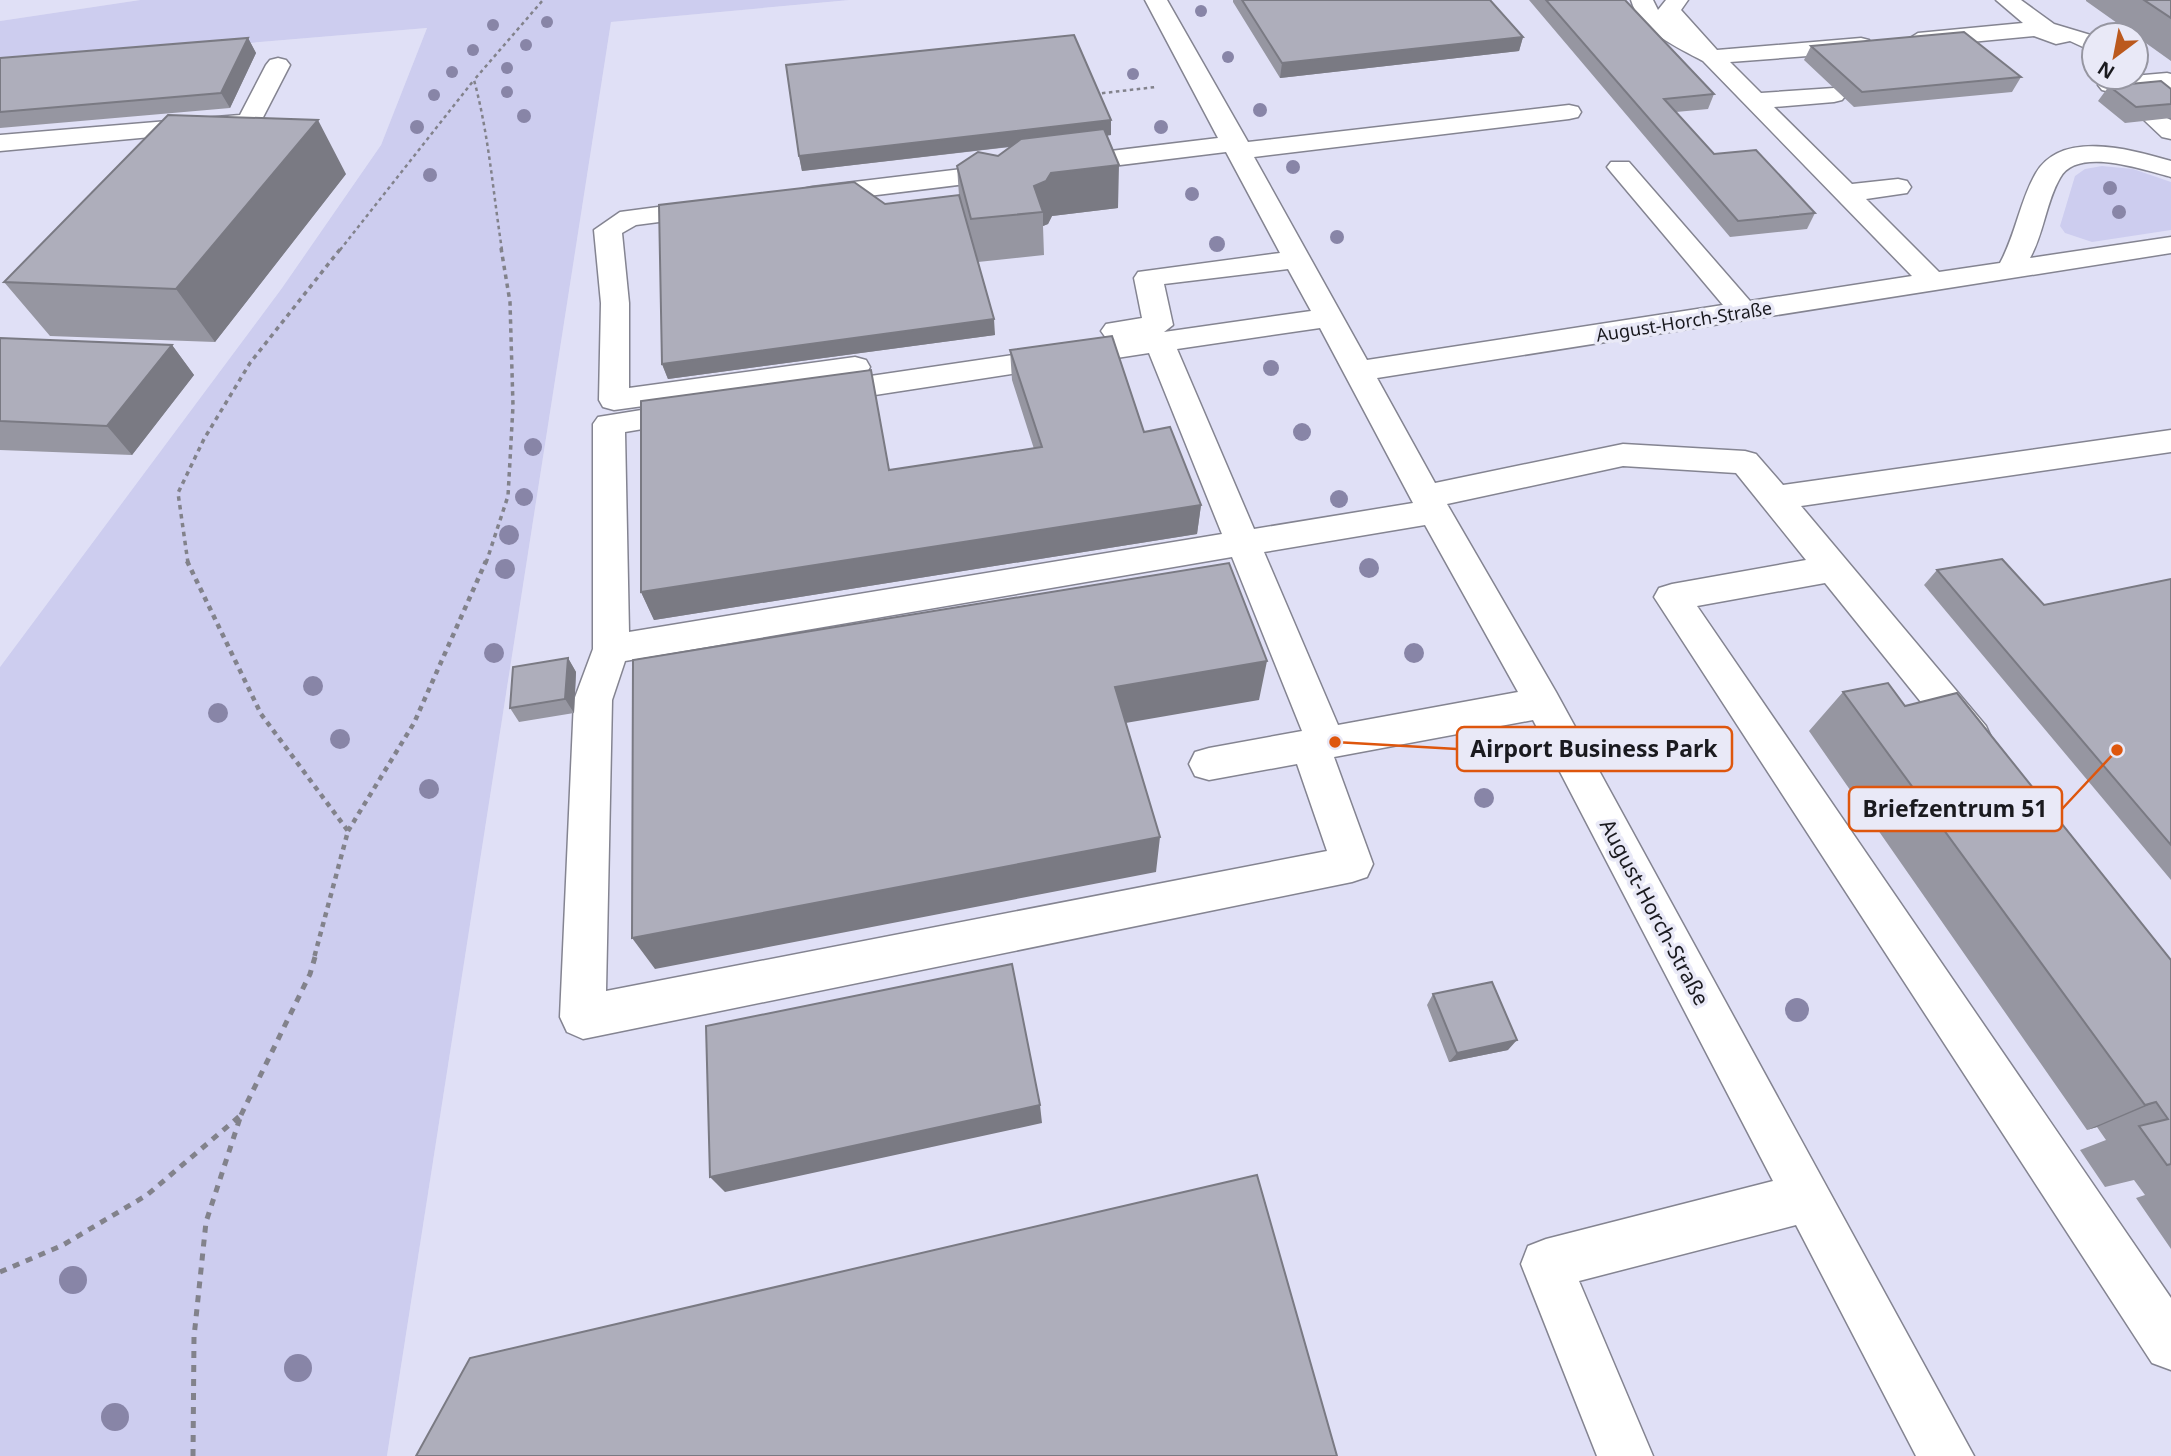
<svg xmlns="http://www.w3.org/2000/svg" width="2171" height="1456" font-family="'Noto Sans',sans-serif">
<rect width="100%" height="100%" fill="#e9e9f7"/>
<path fill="#e0e0f6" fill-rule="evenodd" d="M 0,0 L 140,0 L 0,21 Z
M 850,0 L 2134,0 L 2171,27 L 2171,1456 L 387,1456 L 611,22 ZM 2094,35 L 2136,35 L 2136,77 L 2094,77 Z
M 427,28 L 381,145 L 282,288 L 0,667 L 0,64 Z"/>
<path fill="#cdcdef" d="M 140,0 L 850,0 L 611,22 L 387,1456 L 0,1456 L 0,667 L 282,288 L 381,145 L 427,28 L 0,64 L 0,21 Z
M 2102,166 L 2133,169 L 2171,182 L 2171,230 L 2092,242 L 2065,233 L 2060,226 L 2075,176 L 2085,169 Z"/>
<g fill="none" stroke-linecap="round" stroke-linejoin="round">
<g stroke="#848491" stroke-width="3">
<path id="minor" d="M 1145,0 L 1167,0 L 1248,142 L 1569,105 L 1578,107 L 1581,112 L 1578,117 L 1569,119 L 1254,157 L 1367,360 L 1723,305 L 1611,172 L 1607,167 L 1611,162 L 1629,162 L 1750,301 L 1912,276 L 1703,61 C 1677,47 1640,31 1631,0 L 1653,0 L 1658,10 L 1666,0 L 1688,0 L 1681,10 L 1717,50 L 1861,38 L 1869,40 L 1872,45 L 1861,52 L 1730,62 L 1761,93 L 1834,88 L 1842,90 L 1846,95 L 1842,100 L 1834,102 L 1774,107 L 1852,184 L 1898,179 L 1907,181 L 1911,187 L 1907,193 L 1866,199 L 1939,272 L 2000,263 C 2016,234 2020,200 2036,173 C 2062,129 2132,150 2171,161 L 2171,177 C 2144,170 2077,146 2060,178 C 2046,202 2044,233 2030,258 L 2171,237 L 2171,253 L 1377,378 L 1435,483 L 1623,444 L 1745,451 L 1756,454 L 1783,485 L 2171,430 L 2171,452 L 1801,506 L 1986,726 L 1991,737 L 1986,748 L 1972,753 L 1958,748 L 1825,583 L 1697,606 L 2171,1298 L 2171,1370 L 2152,1363 L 1654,597 L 1659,588 L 1672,584 L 1806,560 L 1736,473 L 1623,466 L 1447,504 L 1556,692 L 1974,1456 L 1916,1456 L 1796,1225 L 1579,1281 L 1653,1456 L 1597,1456 L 1521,1264 L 1528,1246 L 1546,1239 L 1773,1181 L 1533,720 L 1334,757 L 1373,864 L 1367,877 L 1352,882 L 583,1039 L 567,1032 L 560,1017 L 574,700 L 593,649 L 593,424 L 598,417 L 691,402 L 702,405 L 707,412 L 702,419 L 625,432 L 629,632 L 1222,534 L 1149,353 L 823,403 L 812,400 L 808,393 L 812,386 L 823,383 L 1115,340 L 1106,338 L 1101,331 L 1106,324 L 1142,318 L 1134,278 L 1138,272 L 1280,253 L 1226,152 L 812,203 L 803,201 L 799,195 L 803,189 L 812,187 L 1218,138 ZM 1288,269 L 1311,311 L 1164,332 L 1173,325 L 1164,284 ZM 1320,328 L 1413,503 L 1254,529 L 1177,349 ZM 1425,525 L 1518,692 L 1338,725 L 1264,552 ZM 1232,557 L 1302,731 L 1209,748 L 1195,752 L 1189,764 L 1195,776 L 1209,780 L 1297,764 L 1327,851 L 606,991 L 612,700 L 625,661 Z
M 1996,0 L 2021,0 L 2054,24 L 2094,36 L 2094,52 L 2070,41 L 2056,44 L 2034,36 L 1918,47 L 1907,40 L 1918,33 L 2023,23 Z
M 278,58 L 286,60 L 290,65 L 258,127 L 0,151 L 0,135 L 240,115 L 266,65 L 270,60 Z
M 2167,73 L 2171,74 L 2171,90 L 2162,88 L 2110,92 L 2102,90 L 2098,85 L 2102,80 L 2110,78 Z
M 2156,113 L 2171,120 L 2171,139 L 2162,137 L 2144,120 L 2147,115 Z
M 711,200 L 720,202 L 724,208 L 720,214 L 636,225 L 622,233 L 629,303 L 629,388 L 855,357 L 866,360 L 870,367 L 866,374 L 855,377 L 614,410 L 603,407 L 599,400 L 601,303 L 594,230 L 620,212 Z"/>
</g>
<path stroke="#82828b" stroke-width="2.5" stroke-dasharray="3.5 3.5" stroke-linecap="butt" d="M 1095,94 L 1156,87
M 340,250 L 474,80
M 502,250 C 493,193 489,135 474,80 L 543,0"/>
<path stroke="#82828b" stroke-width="3.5" stroke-dasharray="4.5 4.5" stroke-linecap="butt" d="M 188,563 L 178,493 L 204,439 L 250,363 L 341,248
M 486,563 L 508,496 L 513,406 L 510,302 L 501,248"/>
<path stroke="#82828b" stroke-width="4.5" stroke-dasharray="5 5" stroke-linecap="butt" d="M 187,561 L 261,714 L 348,831 L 314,958
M 348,831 L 414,723 L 486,561"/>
<path stroke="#82828b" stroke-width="5" stroke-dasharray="7 7" stroke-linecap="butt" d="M 241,1115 L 310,974 L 315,957
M 0,1272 L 63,1245 L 147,1195 L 241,1115 L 206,1222 L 194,1337 L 193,1456"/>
<use href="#minor" fill="#fff" fill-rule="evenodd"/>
</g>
<g fill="#8885a7">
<circle cx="1201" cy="11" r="6"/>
<circle cx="547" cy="22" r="6"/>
<circle cx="493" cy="25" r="6"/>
<circle cx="526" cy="45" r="6"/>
<circle cx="473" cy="50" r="6"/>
<circle cx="1228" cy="57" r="6"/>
<circle cx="507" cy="68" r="6"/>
<circle cx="452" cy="72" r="6"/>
<circle cx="1133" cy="74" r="6"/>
<circle cx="507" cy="92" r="6"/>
<circle cx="434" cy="95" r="6"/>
<circle cx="1260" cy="110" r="7"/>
<circle cx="524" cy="116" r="7"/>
<circle cx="417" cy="127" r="7"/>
<circle cx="1161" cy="127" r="7"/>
<circle cx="1293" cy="167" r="7"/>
<circle cx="430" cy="175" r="7"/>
<circle cx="2110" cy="188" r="7"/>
<circle cx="1192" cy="194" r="7"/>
<circle cx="2119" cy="212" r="7"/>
<circle cx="1337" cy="237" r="7"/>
<circle cx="1217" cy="244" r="8"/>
<circle cx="1271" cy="368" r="8"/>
<circle cx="1302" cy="432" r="9"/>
<circle cx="533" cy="447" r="9"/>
<circle cx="524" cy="497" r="9"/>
<circle cx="1339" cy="499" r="9"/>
<circle cx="509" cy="535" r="10"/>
<circle cx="1369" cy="568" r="10"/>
<circle cx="505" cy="569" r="10"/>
<circle cx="494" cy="653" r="10"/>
<circle cx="1414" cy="653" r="10"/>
<circle cx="313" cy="686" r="10"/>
<circle cx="218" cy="713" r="10"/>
<circle cx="340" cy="739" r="10"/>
<circle cx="429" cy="789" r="10"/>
<circle cx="1484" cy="798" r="10"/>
<circle cx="1797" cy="1010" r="12"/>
<circle cx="73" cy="1280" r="14"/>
<circle cx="298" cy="1368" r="14"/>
<circle cx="115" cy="1417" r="14"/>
</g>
<path fill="#9696a1" d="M 1233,0 L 1490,0 L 1523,37 L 1519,51 L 1280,78 L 1233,2 Z
M 1529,0 L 1625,0 L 1714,94 L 1708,109 L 1676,112 L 1714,154 L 1815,213 L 1807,229 L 1730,237 Z
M 2086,0 L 2171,0 L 2171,61 L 2136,36 L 2136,35 L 2134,35 L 2086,1 Z
M 248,38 L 256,53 L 230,108 L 0,128 L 0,58 Z
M 1811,46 L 2021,77 L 2012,92 L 1854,107 L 1804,60 Z
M 2109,86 L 2171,89 L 2171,118 L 2125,123 L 2098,101 Z
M 1111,135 L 1106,136 L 1118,208 L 1052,216 L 1048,224 L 1043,226 L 1044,255 L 978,262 L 995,335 L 668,379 L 662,364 L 885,204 L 959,196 L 957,166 L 998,156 L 1010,147 L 802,171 L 799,156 Z
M 346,174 L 215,342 L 50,336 L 4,282 Z
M 0,338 L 172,345 L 194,375 L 132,455 L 0,450 Z
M 1010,350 L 1144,432 L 1201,505 L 1197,534 L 654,620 L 641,592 L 889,470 L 1034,449 L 1012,380 Z
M 1937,570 L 2044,605 L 2171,579 L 2171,880 L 1924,585 Z
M 568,658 L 576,672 L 574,713 L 519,722 L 510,708 Z
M 1843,692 L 1905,706 L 2171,960 L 2171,1249 L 2136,1198 L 2145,1195 L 2134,1180 L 2105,1187 L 2080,1150 L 2106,1140 L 2097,1127 L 2087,1130 L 1809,731 Z
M 1433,994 L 1508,1050 L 1449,1062 L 1427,1005 Z"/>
<path fill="#7a7a83" d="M 1523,37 L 1519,51 L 1280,78 L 1282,63 Z
M 248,38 L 256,53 L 230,108 L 221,93 Z
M 318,120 L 346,174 L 215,342 L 176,289 Z
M 1111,120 L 1111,135 L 802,171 L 799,156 Z
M 1119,165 L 1118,208 L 1052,216 L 1048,224 L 1043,226 L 1043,212 L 1034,186 L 1051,173 Z
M 994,319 L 995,335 L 668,379 L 662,364 Z
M 172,345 L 194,375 L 132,455 L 107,426 Z
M 1201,505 L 1197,534 L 654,620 L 641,592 Z
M 568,658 L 576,672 L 574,713 L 565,699 Z
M 1267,661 L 1259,700 L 1114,725 L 1115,687 Z
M 1160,837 L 1156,872 L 655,969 L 632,938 Z
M 1517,1040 L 1508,1050 L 1449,1062 L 1457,1053 Z
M 2156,1102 L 2097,1127 L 2087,1130 L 2145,1105 Z
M 1040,1105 L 1042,1123 L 725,1192 L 710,1177 Z"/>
<path fill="#aeaebb" stroke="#7a7a83" stroke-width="2" d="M 1242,0 L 1490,0 L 1523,37 L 1282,63 Z
M 1546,0 L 1625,0 L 1714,94 L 1664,99 L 1714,154 L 1756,150 L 1815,213 L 1738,221 Z
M 2144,0 L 2171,0 L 2171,18 Z
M 1964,32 L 2021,77 L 1862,92 L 1811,46 Z
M 1074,35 L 1111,120 L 799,156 L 786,65 Z
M 248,38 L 221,93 L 0,112 L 0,58 Z
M 2161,81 L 2171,89 L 2171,104 L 2136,107 L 2109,86 Z
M 168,115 L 318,120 L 176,289 L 4,282 Z
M 1104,129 L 1119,165 L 1051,173 L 1046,181 L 1034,186 L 1043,212 L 971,219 L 957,166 L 978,152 L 998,156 L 1021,139 Z
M 854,182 L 885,204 L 959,195 L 994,319 L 662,364 L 659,205 Z
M 1112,336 L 1144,432 L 1170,427 L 1201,505 L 641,592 L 641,401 L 871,370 L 889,470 L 1042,447 L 1010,350 Z
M 0,338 L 172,345 L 107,426 L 0,421 Z
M 2002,559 L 2044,605 L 2171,579 L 2171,845 L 1937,570 Z
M 1229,563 L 1267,661 L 1115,687 L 1160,837 L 632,938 L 633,660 Z
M 568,658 L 565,699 L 510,708 L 513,667 Z
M 1888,683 L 1905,706 L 1957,693 L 2171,960 L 2171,1164 L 2167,1165 L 2139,1126 L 2168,1119 L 2156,1102 L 2145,1105 L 1843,692 Z
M 1012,964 L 1040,1105 L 710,1177 L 706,1026 Z
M 1492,982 L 1517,1040 L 1457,1053 L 1433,994 Z
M 1257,1175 L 1337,1456 L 416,1456 L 470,1358 Z"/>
<g text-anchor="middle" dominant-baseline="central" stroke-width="7" stroke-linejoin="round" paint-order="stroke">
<g font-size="18" fill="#1a1a1f" stroke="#e9e9f7">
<text transform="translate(1684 321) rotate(-9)">August-Horch-Straße</text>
</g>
<g font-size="21" fill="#1a1a1f" stroke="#e9e9f7">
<text transform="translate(1655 912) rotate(62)">August-Horch-Straße</text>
</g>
</g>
<path fill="none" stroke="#de560d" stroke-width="2.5" d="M1335 742L1457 749M2117 750L2062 809"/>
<g fill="#de560d" stroke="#e9e9f7" stroke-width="2.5">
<circle cx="1335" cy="742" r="7"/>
<circle cx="2117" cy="750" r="7"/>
</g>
<g fill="#e9e9f7" stroke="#de560d" stroke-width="2.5">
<rect x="1457" y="727" width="275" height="44" rx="7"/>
<rect x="1849" y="787" width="213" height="44" rx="7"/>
</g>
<g font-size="23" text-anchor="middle" font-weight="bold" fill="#1a1a1f">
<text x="1594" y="757">Airport Business Park</text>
<text x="1955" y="817">Briefzentrum 51</text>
</g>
<g transform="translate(2115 56) rotate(212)"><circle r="33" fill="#e9e9f7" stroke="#9696a1" stroke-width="2"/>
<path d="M0-5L12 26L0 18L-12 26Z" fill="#bb591d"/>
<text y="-10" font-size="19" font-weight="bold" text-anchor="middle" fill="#1a1a1f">N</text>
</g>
</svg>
